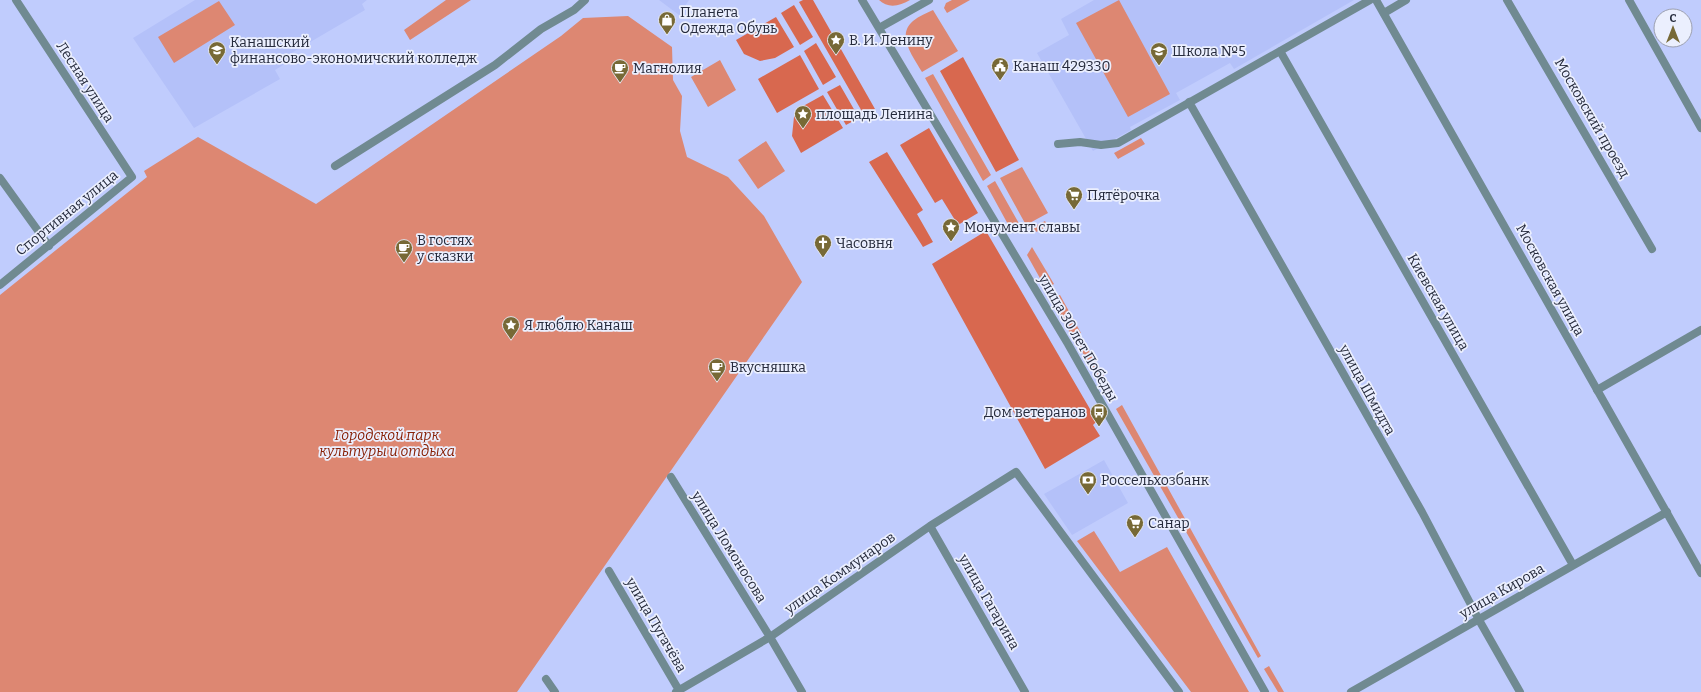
<svg xmlns="http://www.w3.org/2000/svg" width="1701" height="692" font-family="Bitter,serif">
<rect width="100%" height="100%" fill="#c0ccfd"/>
<path fill="#b4c1f9" d="M 195,0 L 367,0 L 362,4 L 365,10 L 288,55 L 291,60 L 275,70 L 280,79 L 194,128 L 133,38 Z
M 659,0 L 689,0 L 679,15 Z
M 1094,0 L 1354,0 L 1234,69 L 1230,63 L 1176,93 L 1180,100 L 1130,127 L 1131,130 L 1093,151 L 1037,53 L 1069,35 L 1061,19 Z
M 1104,460 L 1128,503 L 1072,535 L 1044,494 Z"/>
<path fill="#dd8772" d="M 446,0 L 471,0 L 410,40 L 404,30 Z
M 879,0 L 910,0 C 900,6 888,9 879,0 Z
M 952,0 L 970,0 L 947,13 L 944,8 L 946,3 Z
M 1119,0 L 1170,94 L 1128,117 L 1076,23 Z
M 219,1 L 235,25 L 174,63 L 158,37 Z
M 933,10 L 958,51 L 922,72 C 913,57 896,35 913,21 C 919,16 927,13 933,10 Z
M 628,16 L 672,47 L 673,80 L 682,96 L 680,131 L 687,157 L 728,177 L 764,216 L 802,282 L 517,692 L 0,692 L 0,295 L 147,177 L 144,171 L 198,137 L 316,204 L 561,36 L 583,18 Z
M 720,60 L 736,90 L 708,107 L 691,77 Z
M 933,74 L 991,175 L 983,181 L 925,78 Z
M 1141,138 L 1145,144 L 1118,159 L 1114,153 Z
M 766,141 L 785,171 L 758,189 L 738,160 Z
M 1022,167 L 1048,213 L 1026,225 L 1000,178 Z
M 995,181 L 1021,227 L 1017,230 L 1010,228 L 987,186 Z
M 1045,221 L 1048,226 L 1036,232 L 1033,227 Z
M 1032,247 L 1054,284 L 1046,289 L 1027,255 Z
M 1060,295 L 1081,333 L 1073,338 L 1051,299 Z
M 1083,340 L 1117,398 L 1111,402 L 1077,343 Z
M 1122,405 L 1261,656 L 1258,658 L 1116,409 Z
M 1094,531 L 1120,572 L 1167,547 L 1249,692 L 1191,692 L 1077,541 Z
M 1269,666 L 1284,692 L 1278,692 L 1264,669 Z"/>
<path fill="#d8684f" d="M 803,0 L 813,0 L 875,109 L 864,115 L 799,2 Z
M 794,5 L 813,37 L 800,45 L 781,13 Z
M 776,17 L 794,47 L 775,58 L 760,61 L 744,54 L 736,40 Z
M 816,43 L 836,77 L 823,85 L 804,51 Z
M 800,55 L 819,89 L 777,113 L 758,79 Z
M 963,57 L 1019,160 L 996,172 L 940,71 Z
M 840,85 L 859,118 L 846,125 L 827,92 Z
M 823,95 L 843,128 L 801,153 L 792,136 L 794,117 L 805,105 Z
M 929,128 L 978,213 L 958,225 L 942,199 L 935,203 L 900,145 Z
M 887,152 L 923,210 L 917,214 L 933,242 L 923,247 L 869,162 Z
M 986,231 L 1097,421 L 1093,425 L 1100,436 L 1045,469 L 932,264 Z"/>
<g fill="none" stroke-linecap="round" stroke-linejoin="round">
<path stroke="#708a91" stroke-width="8" d="M 1507,0 L 1652,249
M 1629,0 L 1701,128
M 1384,13 L 1406,0
M 1280,51 L 1573,565
M 1189,102 L 1422,512 L 1479,620 L 1520,692
M 1058,144 L 1080,142 L 1101,145 L 1118,143 L 1370,0
M 335,166 L 495,65 L 541,29 L 574,10 L 585,0
M 0,178 L 49,246
M 0,285 L 132,177 L 16,0
M 1597,390 L 1701,330
M 671,477 L 770,637 L 802,692
M 930,526 L 1025,692
M 609,571 L 680,692
M 546,679 L 555,692
M 676,692 L 770,637 L 930,526 L 1016,472 L 1179,692
M 1351,692 L 1667,512"/>
<path stroke="#708a91" stroke-width="8" d="M 862,0 L 1068,344 L 1265,692
M 1376,0 L 1701,573
M 879,28 L 929,0"/>
</g>
<defs>
<g id="shop-pin" transform="scale(0.9)"><path d="M0 17L-7.5 6A9.5 9.5 0 1 1 7.5 6Z" fill="#776936" stroke="#ebeffe"/><path d="M-5-2.5h2.3a2.7 3.5 0 0 1 5.4 0H5L5.5 6h-11ZM-1.5-2.5h3a1.5 2.3 0 0 0-3 0Z" fill="#fff"/></g>
<g id="sight-pin" transform="scale(0.9)"><path d="M0 17L-7.5 6A9.5 9.5 0 1 1 7.5 6Z" fill="#776936" stroke="#ebeffe"/><path d="M0-6L1.8-2.2L6-1.7L2.9 1.2L3.7 5.4L0 3.3L-3.7 5.4L-2.9 1.2L-6-1.7L-1.8-2.2Z" fill="#fff"/></g>
<g id="university-pin" transform="scale(0.9)"><path d="M0 17L-7.5 6A9.5 9.5 0 1 1 7.5 6Z" fill="#776936" stroke="#ebeffe"/><path d="M0-5L7-2L0 1L-7-2ZM-4 1L0 2.5L4 1V4Q0 6-4 4Z" fill="#fff"/></g>
<g id="school-pin" transform="scale(0.9)"><path d="M0 17L-7.5 6A9.5 9.5 0 1 1 7.5 6Z" fill="#776936" stroke="#ebeffe"/><path d="M0-5L7-2L0 1L-7-2ZM-4 1L0 2.5L4 1V4Q0 6-4 4Z" fill="#fff"/></g>
<g id="civic-pin" transform="scale(0.9)"><path d="M0 17L-7.5 6A9.5 9.5 0 1 1 7.5 6Z" fill="#776936" stroke="#ebeffe"/><path d="M-.6-6.5H3V-4.5H.6V-3L4-1V1h2V6H-6V1h2V-1L-.6-3ZM-1.2 2.5V6h2.4V2.5Z" fill="#fff"/></g>
<g id="cafe-pin" transform="scale(0.9)"><path d="M0 17L-7.5 6A9.5 9.5 0 1 1 7.5 6Z" fill="#776936" stroke="#ebeffe"/><path d="M-5.5-4.5H6V0H3Q3 3.5 0 3.5H-2.5Q-5.5 3.5-5.5 0ZM3-3.2v2h1.7v-2ZM-6 4.5H4V6H-6Z" fill="#fff"/></g>
<g id="supermarket-pin" transform="scale(0.9)"><path d="M0 17L-7.5 6A9.5 9.5 0 1 1 7.5 6Z" fill="#776936" stroke="#ebeffe"/><path d="M-6-5.5h2.5l.6 2H6L4.5 2H-2.5L-4.4-4H-6ZM-1.5 3.2a1.3 1.3 0 1 0 .1 0ZM3 3.2a1.3 1.3 0 1 0 .1 0Z" fill="#fff"/></g>
<g id="church-pin" transform="scale(0.9)"><path d="M0 17L-7.5 6A9.5 9.5 0 1 1 7.5 6Z" fill="#776936" stroke="#ebeffe"/><path d="M-1.2-6h2.4v3.5h3.3v2.4h-3.3V6h-2.4V-.1h-3.3v-2.4h3.3Z" fill="#fff"/></g>
<g id="bus-pin" transform="scale(0.9)"><path d="M0 17L-7.5 6A9.5 9.5 0 1 1 7.5 6Z" fill="#776936" stroke="#ebeffe"/><path d="M-5-6H5V4H4V6H2V4H-2V6H-4V4H-5ZM-3.5-4V0h7V-4ZM-3.5 1.2v1.5H-2V1.2ZM2 1.2v1.5H3.5V1.2Z" fill="#fff"/></g>
<g id="bank-pin" transform="scale(0.9)"><path d="M0 17L-7.5 6A9.5 9.5 0 1 1 7.5 6Z" fill="#776936" stroke="#ebeffe"/><path d="M-6-4H6V4H-6ZM0-2.3a2.3 2.3 0 1 0 0 4.6a2.3 2.3 0 1 0 0-4.6Z" fill="#fff"/></g>
</defs>
<g fill-rule="evenodd">
<use href="#shop-pin" x="667" y="20"/>
<use href="#sight-pin" x="836" y="40"/>
<use href="#university-pin" x="217" y="50"/>
<use href="#school-pin" x="1159" y="51"/>
<use href="#civic-pin" x="1000" y="66"/>
<use href="#cafe-pin" x="620" y="68"/>
<use href="#sight-pin" x="803" y="114"/>
<use href="#supermarket-pin" x="1074" y="195"/>
<use href="#sight-pin" x="951" y="227"/>
<use href="#church-pin" x="823" y="243"/>
<use href="#cafe-pin" x="404" y="248"/>
<use href="#sight-pin" x="511" y="325"/>
<use href="#cafe-pin" x="717" y="367"/>
<use href="#bus-pin" x="1099" y="412"/>
<use href="#bank-pin" x="1088" y="480"/>
<use href="#supermarket-pin" x="1135" y="523"/>
</g>
<g text-anchor="middle" dominant-baseline="central" stroke-width="3.5" stroke-linejoin="round" paint-order="stroke">
<g font-size="14" fill="#252a3c" stroke="#ebeffe" text-anchor="start">
<text x="680" y="12">Планета<tspan x="680" dy="16">Одежда Обувь</tspan></text>
<text x="849" y="40">В. И. Ленину</text>
<text x="230" y="42">Канашский<tspan x="230" dy="16">финансово-экономичский колледж</tspan></text>
<text x="1172" y="51">Школа №5</text>
<text x="1013" y="66">Канаш 429330</text>
<text x="633" y="68">Магнолия</text>
<text x="816" y="114">площадь Ленина</text>
<text x="1087" y="195">Пятёрочка</text>
<text x="964" y="227">Монумент славы</text>
<text x="417" y="240">В гостях<tspan x="417" dy="16">у сказки</tspan></text>
<text x="836" y="243">Часовня</text>
<text x="524" y="325">Я люблю Канаш</text>
<text x="730" y="367">Вкусняшка</text>
<text x="1086" y="412" text-anchor="end">Дом ветеранов</text>
<text x="1101" y="480">Россельхозбанк</text>
<text x="1148" y="523">Санар</text>
</g>
<g font-size="14" fill="#252a3c" stroke="#ebeffe">
<text transform="translate(85 82) rotate(57)">Лесная улица</text>
<text transform="translate(1592 118) rotate(60)">Московский проезд</text>
<text transform="translate(67 213) rotate(-39)">Спортивная улица</text>
<text transform="translate(1550 280) rotate(61)">Московская улица</text>
<text transform="translate(1438 302) rotate(60)">Киевская улица</text>
<text transform="translate(1078 338) rotate(60)">улица 30 лет Победы</text>
<text transform="translate(1367 390) rotate(61)">улица Шмидта</text>
<text transform="translate(729 547) rotate(58)">улица Ломоносова</text>
<text transform="translate(840 573) rotate(-35)">улица Коммунаров</text>
<text transform="translate(1502 591) rotate(-30)">улица Кирова</text>
<text transform="translate(989 602) rotate(60)">улица Гагарина</text>
<text transform="translate(656 625) rotate(60)">улица Пугачёва</text>
</g>
<g font-size="14" font-style="italic" fill="#882108" stroke="#ebeffe">
<text x="387" y="435">Городской парк<tspan x="387" dy="16">культуры и отдыха</tspan></text>
</g>
</g>
<g transform="translate(1673 28)"><circle r="19" fill="#ebeffe" stroke="#9ca0b0"/>
<path d="M0-3L7 15L0 10L-7 15Z" fill="#776936"/>
<text y="-6" font-size="11" font-weight="bold" text-anchor="middle" fill="#252a3c">С</text>
</g>
</svg>
